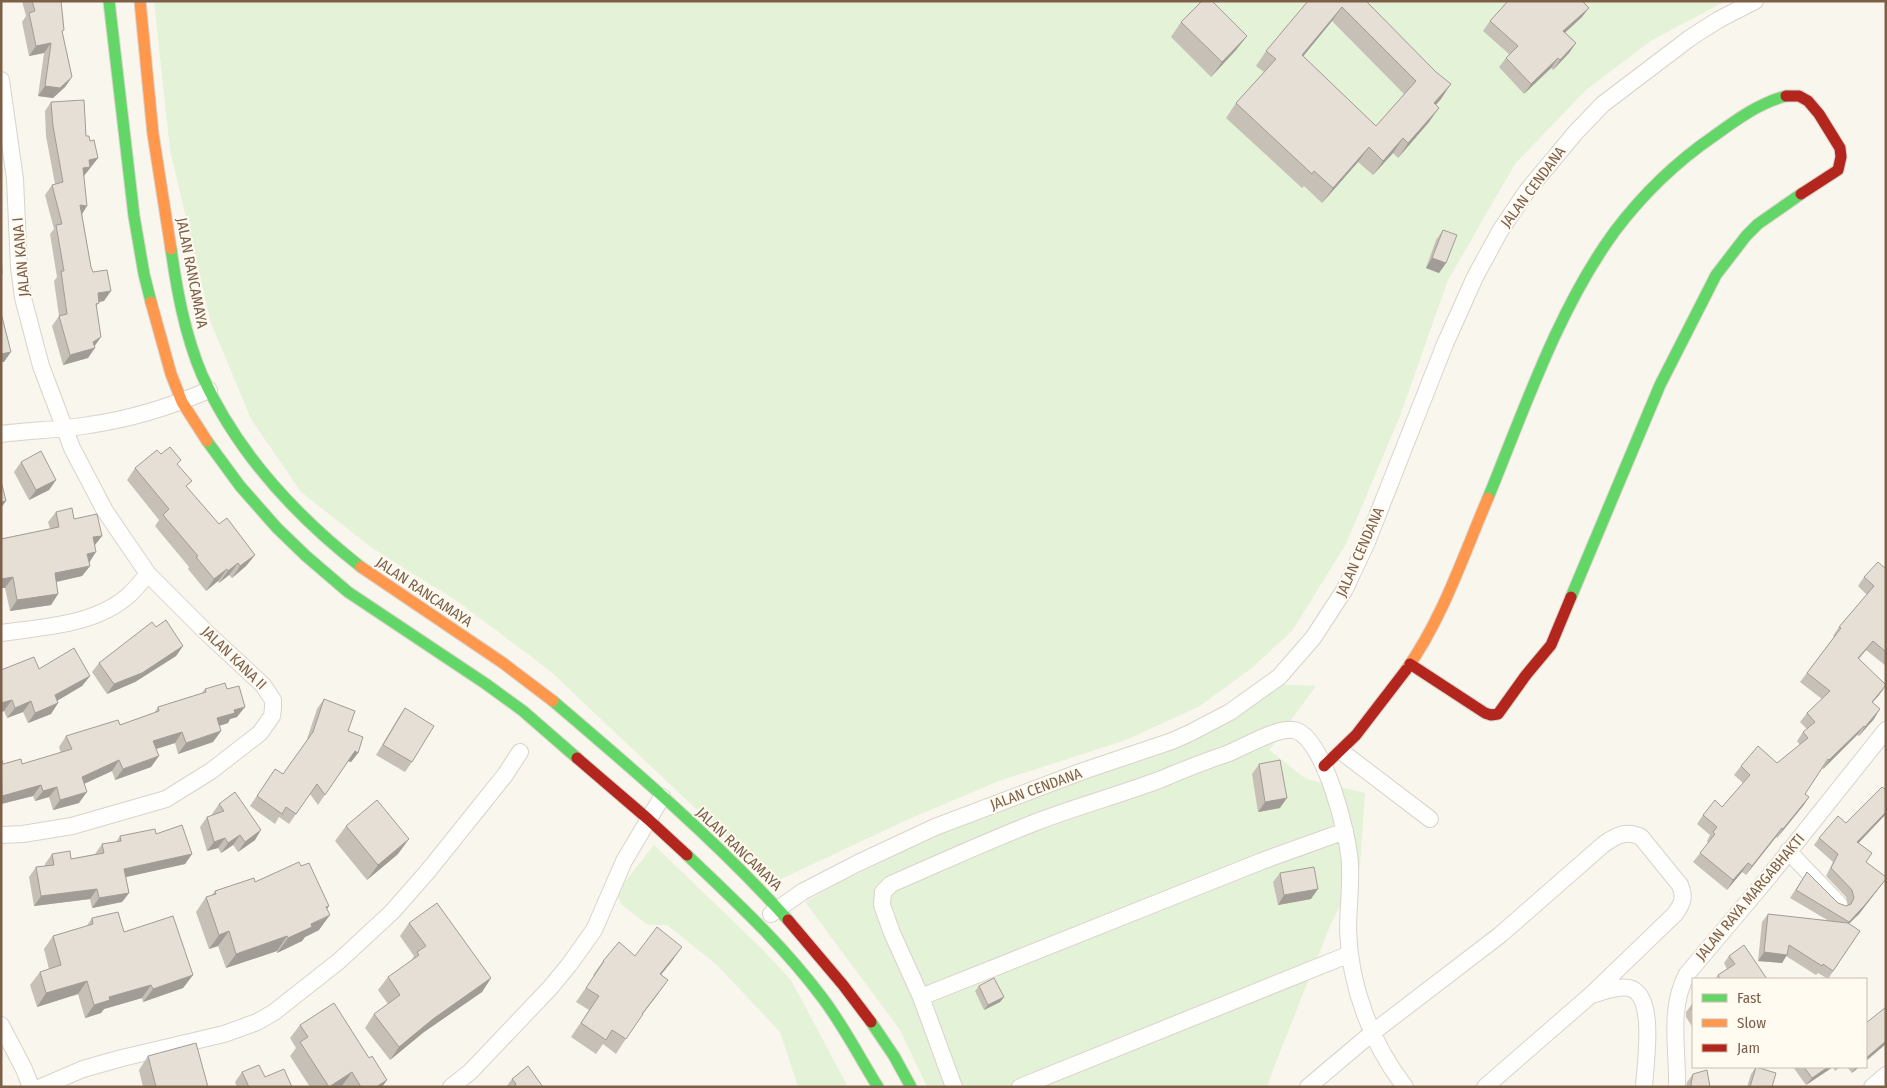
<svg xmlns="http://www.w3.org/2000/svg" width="1887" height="1088" font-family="'Fira Sans Condensed',sans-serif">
<rect width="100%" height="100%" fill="#f9f6ee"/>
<path fill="#e4f2d7" d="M 154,1 L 1726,1 L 1652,40 L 1586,90 L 1515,164 L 1448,280 L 1400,416 L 1346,544 L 1292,631 L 1253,667 L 1200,706 L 1126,740 L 999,781 L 909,819 L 777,881 L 768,877 L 549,670 L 457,601 L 372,548 L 301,492 L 251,419 L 211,323 L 170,150 Z
M 1276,684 L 1316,686 L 1269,750 L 1306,779 L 1365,793 L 1360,866 L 1330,926 L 1274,1067 L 1267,1087 L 927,1087 L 900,1030 L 805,902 L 837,884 L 997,806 L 1075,782 Z
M 654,845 L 761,948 L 791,980 L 848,1087 L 798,1087 L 780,1032 L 717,965 L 667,925 L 648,925 L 621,904 L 616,893 Z"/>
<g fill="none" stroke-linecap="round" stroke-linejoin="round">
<g stroke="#d9d3cc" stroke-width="18">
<path id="street" d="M 1,80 L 15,179 L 19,267 L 23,298 L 41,366 L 72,448 L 105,511 L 148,574 L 209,635 L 263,685 L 273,700 L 273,708 L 272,716 L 260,733 L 211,771 L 166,799 L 72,826 L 23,834 L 1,835
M 1,434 C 30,430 60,430 89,425 C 131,419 170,407 209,390
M 1,633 C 43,627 97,625 130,594 C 136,588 142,581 148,574
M 1342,752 L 1430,819
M 1788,851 L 1839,904
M 771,914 L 802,892 L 858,863 L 935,827 L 1083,771 L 1172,741 L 1190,733 L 1230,712 L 1279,677 L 1313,638 L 1345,589 L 1367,542 L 1445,344 L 1475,277 L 1500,231 L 1527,191 L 1576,132 L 1603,104 L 1690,38 L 1718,20 L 1755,1
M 1595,994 C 1605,991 1618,986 1629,988 C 1657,994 1645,1065 1644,1087
M 921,997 L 1262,861 L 1345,831
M 1,1025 L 24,1069 L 31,1087
M 41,1087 L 83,1069 L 122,1058 L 224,1034 L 257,1022 L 273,1013 L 339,961 L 392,912 L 428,871 L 481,805 L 505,775 L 520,752
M 451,1087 L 470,1072 L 550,988 L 569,965 L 594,930 L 624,861 L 662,797
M 954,1087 L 921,997 L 892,933 L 882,905 L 883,892 L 891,884 C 940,863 989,840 1039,821 C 1078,806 1119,795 1159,780 C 1181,771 1202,762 1224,755 C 1242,749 1280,724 1297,731 C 1325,742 1349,836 1350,865 C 1351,887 1348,909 1348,931 C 1350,986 1371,1043 1405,1087
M 1020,1087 L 1350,954
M 1308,1087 L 1372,1033 L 1500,935 L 1604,844 C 1617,835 1626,830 1641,837 L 1680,885 C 1685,897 1683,903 1675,914 L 1592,994 L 1485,1087
M 1677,1087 C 1678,1049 1668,1009 1687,974 L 1767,879 L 1886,730
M 1872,1087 L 1886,1075"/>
</g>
<g stroke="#dad3cb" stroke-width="13">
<path id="fast" d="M 109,1 L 134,216 L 144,274 L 151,302
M 171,249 C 177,291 185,335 202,375 C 236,451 296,516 361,567
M 207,441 L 240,486 L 277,528 L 306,556 L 348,592 L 486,684 L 523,711 L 577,758
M 1488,498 C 1524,410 1559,307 1615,231 C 1643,194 1676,162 1714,136 C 1736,120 1759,103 1786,96
M 1571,597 L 1660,385 L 1716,275 L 1746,236 L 1758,224 L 1801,194
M 553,701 C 634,770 717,841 788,920
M 687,855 C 735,901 781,943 821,996 C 842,1023 860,1058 878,1087
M 871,1022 L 894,1056 L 911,1087"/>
</g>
<g stroke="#dad3cb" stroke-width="13">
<path id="slow" d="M 140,1 L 153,134 L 171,249
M 151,302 L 171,374 L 182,402 L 207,441
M 361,567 L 503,663 L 553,701
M 1406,670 C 1443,618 1463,556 1488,498"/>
</g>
<g stroke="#dad3cb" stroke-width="13">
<path id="jam" d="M 1786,96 L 1799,96 L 1808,101 L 1819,114 L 1840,148 L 1841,157 L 1838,170 L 1801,194
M 1410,664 L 1485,713 L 1491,715 L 1498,714 L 1526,675 L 1551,645 L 1571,597
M 577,758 L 648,819 L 687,855
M 1324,766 L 1356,735 L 1406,670
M 788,920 L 843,985 L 871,1022"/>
</g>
<use href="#street" stroke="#fefefc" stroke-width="16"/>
<use href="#fast" stroke="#63d668" stroke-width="11"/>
<use href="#slow" stroke="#ff974d" stroke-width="11"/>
<use href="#jam" stroke="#b3261e" stroke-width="11"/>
</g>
<path fill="#c6c0b7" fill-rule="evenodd" d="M 22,1 L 61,1 L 64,30 L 62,32 L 72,77 L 65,87 L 53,98 L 38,96 L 44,53 L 29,56 L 22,22 L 26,16 Z
M 1308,1 L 1366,1 L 1441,99 L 1436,105 L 1429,122 L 1398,158 L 1393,153 L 1373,175 L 1358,162 L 1322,203 L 1304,186 L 1302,188 L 1226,118 L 1236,103 L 1264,72 L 1256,66 L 1266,51 ZM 1332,21 L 1404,94 L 1376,126 L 1303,56 Z
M 1582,17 L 1565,32 L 1576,43 L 1569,53 L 1553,70 L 1551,68 L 1524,94 L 1499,67 L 1509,54 L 1483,31 L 1490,21 Z
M 1181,22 L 1247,36 L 1236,50 L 1211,77 L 1171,37 Z
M 51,102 L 90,141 L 98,158 L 84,176 L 82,214 L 91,267 L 104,301 L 99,302 L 99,303 L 96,307 L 95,346 L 88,358 L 63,365 L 52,326 L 59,316 L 54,281 L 57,277 L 50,234 L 54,229 L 45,195 L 52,185 L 55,184 L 46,136 L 45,111 Z
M 1443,230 L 1446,263 L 1439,273 L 1426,268 L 1436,240 Z
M 161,454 L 177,465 L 187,488 L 219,524 L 255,555 L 246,566 L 232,578 L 229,575 L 219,583 L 218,581 L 206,591 L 188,569 L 189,567 L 155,526 L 159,520 L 127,480 L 135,468 Z
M 21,462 L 56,480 L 49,490 L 29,500 L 14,472 Z
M 56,512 L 74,519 L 102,536 L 95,545 L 89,562 L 90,566 L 82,576 L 56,582 L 58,594 L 51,605 L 10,611 L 5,588 L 1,588 L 1,539 L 50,529 L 48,522 Z
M 1886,569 L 1886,666 L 1866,650 L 1859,659 L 1880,694 L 1872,703 L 1874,719 L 1859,736 L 1857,735 L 1823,769 L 1822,768 L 1805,794 L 1809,797 L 1803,806 L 1777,838 L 1776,837 L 1746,875 L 1742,872 L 1727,890 L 1693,862 L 1708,843 L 1707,841 L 1710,835 L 1697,824 L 1703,815 L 1722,807 L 1743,783 L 1734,775 L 1741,766 L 1777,763 L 1800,745 L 1797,741 L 1803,732 L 1807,729 L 1800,722 L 1807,713 L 1822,699 L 1800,682 L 1834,637 L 1833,636 L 1839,627 L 1867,595 L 1858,586 L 1864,577 Z
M 156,627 L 183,646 L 176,656 L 135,682 L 107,694 L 92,672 L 99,663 Z
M 39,669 L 90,676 L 82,686 L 57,701 L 58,703 L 51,714 L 28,723 L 23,712 L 7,718 L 4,711 L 1,712 L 1,670 Z
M 205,689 L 237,717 L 230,719 L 228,723 L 219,726 L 221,731 L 213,742 L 178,754 L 175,743 L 156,749 L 159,756 L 151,767 L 115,780 L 112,771 L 84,784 L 79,803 L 53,810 L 49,797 L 35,801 L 33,796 L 1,804 L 1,758 L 3,764 L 22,764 L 61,753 L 59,747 L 66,736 L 120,725 L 154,713 L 158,707 L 201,694 Z
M 324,699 L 348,731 L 358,753 L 351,762 L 348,761 L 318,805 L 310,794 L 289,824 L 279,817 L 275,824 L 250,806 L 275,769 L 283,774 L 306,742 L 317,709 Z
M 405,708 L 412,762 L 405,772 L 376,755 L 398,718 Z
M 1259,764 L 1280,808 L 1258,812 L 1252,774 Z
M 219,804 L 255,840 L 238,852 L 233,845 L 221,853 L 218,848 L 207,851 L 200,827 L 207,817 L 213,815 L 212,814 Z
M 1886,814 L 1858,843 L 1866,862 L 1886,879 L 1859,914 L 1849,924 L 1860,931 L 1828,979 L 1818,973 L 1816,975 L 1786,956 L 1782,963 L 1758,961 L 1762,922 L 1768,914 L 1829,921 L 1790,898 L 1807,872 L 1838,903 L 1846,906 L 1848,905 L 1846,897 L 1826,876 L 1833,862 L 1814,845 L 1819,838 L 1846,823 Z
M 346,826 L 398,854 L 367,880 L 335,841 Z
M 156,834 L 192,854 L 185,864 L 126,877 L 129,893 L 122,902 L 92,908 L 90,899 L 34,906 L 29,877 L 36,867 L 45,866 L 45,864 L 52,854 L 71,859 L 95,854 L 102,844 L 116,842 L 120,836 Z
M 301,866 L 319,930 L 305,937 L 302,941 L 277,953 L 277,951 L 226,968 L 218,946 L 209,949 L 196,912 L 206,897 L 211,896 L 215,891 L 255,882 Z
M 1280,873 L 1311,899 L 1278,905 L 1273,882 Z
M 92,918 L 124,932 L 193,975 L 183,988 L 143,1002 L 142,998 L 104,1009 L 101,1013 L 85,1018 L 78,994 L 37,1007 L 30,985 L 40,972 L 49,969 L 44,949 L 53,936 L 86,927 Z
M 409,923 L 491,978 L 482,992 L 424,1032 L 390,1060 L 365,1028 L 374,1014 L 388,1004 L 378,990 L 388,977 L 411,961 L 414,956 L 400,936 Z
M 635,956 L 672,961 L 661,975 L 658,994 L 642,1014 L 616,1054 L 603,1044 L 596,1054 L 571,1037 L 589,1010 L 576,1002 L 594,976 L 593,975 L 603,961 Z
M 1729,956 L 1767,979 L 1715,979 L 1718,975 L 1727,969 L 1724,963 Z
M 979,986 L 1004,997 L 1000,1002 L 984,1010 L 975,991 Z
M 1693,1003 L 1693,1028 L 1686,1017 L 1686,1012 Z
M 300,1025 L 382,1087 L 343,1087 L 342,1086 L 340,1087 L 310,1087 L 290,1056 L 296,1048 L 290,1038 Z
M 148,1056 L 208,1087 L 143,1087 L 139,1070 Z
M 1756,1067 L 1772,1087 L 1747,1087 L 1751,1074 Z
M 1793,1067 L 1840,1067 L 1835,1071 L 1833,1067 L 1806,1085 Z
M 1847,1067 L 1859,1067 L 1852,1073 Z
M 242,1072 L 292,1087 L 237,1087 L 235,1082 Z
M 1693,1074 L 1710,1087 L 1686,1087 L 1687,1082 Z
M 512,1079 L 543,1087 L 506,1087 Z"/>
<path fill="#a19c95" d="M 1342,7 L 1332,21 L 1292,70 L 1302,55 Z
M 1589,8 L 1582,17 L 1556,41 L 1563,31 Z
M 1247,36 L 1236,50 L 1211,77 L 1222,62 Z
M 51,43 L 44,53 L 29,56 L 36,46 Z
M 1576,43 L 1569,53 L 1553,70 L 1560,60 Z
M 1558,58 L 1551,68 L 1524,94 L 1531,84 Z
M 72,77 L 65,87 L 53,98 L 38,96 L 45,86 Z
M 1451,84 L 1441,99 L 1424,118 L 1434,103 Z
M 1439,108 L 1429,122 L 1398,158 L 1408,143 Z
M 1403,138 L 1393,153 L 1373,175 L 1383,161 Z
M 1369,147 L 1358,162 L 1322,203 L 1333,188 Z
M 98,158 L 83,177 L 76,178 L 89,160 Z
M 80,205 L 87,206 L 81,216 Z
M 1432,258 L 1446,263 L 1439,273 L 1426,268 Z
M 111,291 L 104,301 L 91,303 L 98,293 Z
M 101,337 L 94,347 L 95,348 L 88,358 L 63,365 L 70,355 Z
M 11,352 L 4,362 L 1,362 L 1,354 Z
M 56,480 L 49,490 L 29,500 L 36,490 Z
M 6,501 L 1,508 L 1,502 Z
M 102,536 L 94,546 L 93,537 Z
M 96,552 L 89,563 L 87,554 Z
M 255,555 L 246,566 L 232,578 L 240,566 Z
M 238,563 L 229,575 L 219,583 L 228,571 Z
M 90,566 L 82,576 L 47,584 L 55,573 Z
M 227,569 L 218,581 L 206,591 L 214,579 Z
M 13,577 L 5,588 L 1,588 L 1,579 Z
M 58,594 L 51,605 L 10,611 L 17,600 Z
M 1873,641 L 1866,650 L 1851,667 L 1858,658 Z
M 183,646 L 176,656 L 135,682 L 107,694 L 114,684 Z
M 90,676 L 82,686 L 48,706 L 55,695 Z
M 1886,686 L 1880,694 L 1865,711 L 1872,702 Z
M 12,700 L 4,711 L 1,712 L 1,703 Z
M 31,701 L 23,712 L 7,718 L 15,708 Z
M 58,703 L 51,714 L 28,723 L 35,713 Z
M 245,707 L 237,717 L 230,719 L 228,723 L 209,729 L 217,718 L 234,710 Z
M 1880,709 L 1874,719 L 1859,736 L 1865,727 Z
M 1864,726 L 1857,735 L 1823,769 L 1829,760 Z
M 221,731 L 213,742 L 178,754 L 186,743 Z
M 182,732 L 175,743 L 146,752 L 153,741 Z
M 355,751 L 358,753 L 351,762 L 348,761 Z
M 159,756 L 151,767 L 115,780 L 123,769 Z
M 119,760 L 112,771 L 75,788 L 82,777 Z
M 41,785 L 33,796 L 1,804 L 2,796 Z
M 57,787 L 49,797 L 35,801 L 43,791 Z
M 87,792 L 79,803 L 53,810 L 60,800 Z
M 1809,797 L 1803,806 L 1777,838 L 1783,829 Z
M 1287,798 L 1280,808 L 1258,812 L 1265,802 Z
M 1886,812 L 1886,814 L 1852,850 L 1857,842 Z
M 1782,828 L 1776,837 L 1746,875 L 1752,866 Z
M 261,830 L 255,840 L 238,852 L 245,842 Z
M 240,835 L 233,845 L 221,853 L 228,843 Z
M 225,838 L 218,848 L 207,851 L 214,842 Z
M 409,839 L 398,854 L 367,880 L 378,865 Z
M 192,854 L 185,864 L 117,879 L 124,869 Z
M 1748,863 L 1742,872 L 1727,890 L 1733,880 Z
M 1886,879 L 1859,914 L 1843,929 L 1849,922 Z
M 97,889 L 90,899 L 34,906 L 41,896 Z
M 1318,889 L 1311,899 L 1278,905 L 1284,895 Z
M 129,893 L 122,902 L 92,908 L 99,898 Z
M 329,906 L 319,921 L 330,915 L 319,930 L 305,937 L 302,941 L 277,953 L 288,938 L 311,924 L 326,907 Z
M 229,931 L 218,946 L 209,949 L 219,935 Z
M 287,936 L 277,951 L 226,968 L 236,954 Z
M 682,947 L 672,961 L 650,988 L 660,974 Z
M 1764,952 L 1787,955 L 1782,963 L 1758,961 Z
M 193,975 L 183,988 L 143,1002 L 153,989 Z
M 491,978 L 482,992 L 424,1032 L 390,1060 L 399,1047 L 433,1019 Z
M 668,980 L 658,994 L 632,1028 L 642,1014 Z
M 87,981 L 78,994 L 37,1007 L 46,993 Z
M 151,985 L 142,998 L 104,1009 L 101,1013 L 85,1018 L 94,1005 L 109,997 Z
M 1004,997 L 1000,1002 L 984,1010 L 988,1005 Z
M 1886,1041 L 1886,1044 L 1866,1061 L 1866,1058 Z
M 1828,1067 L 1833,1067 L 1806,1085 L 1812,1078 Z
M 1856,1067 L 1859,1067 L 1852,1073 Z
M 352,1072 L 342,1086 L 340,1087 L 329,1087 Z
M 387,1080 L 382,1087 L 376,1087 Z"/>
<path fill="#e6dfd5" stroke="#a19c95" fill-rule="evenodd" d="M 32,1 L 61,1 L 64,30 L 62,31 L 72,77 L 60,88 L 45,86 L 51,43 L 36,46 L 29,13 L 35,11 Z
M 1202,1 L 1212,1 L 1247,36 L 1222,62 L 1181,22 Z
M 1308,1 L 1366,1 L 1436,72 L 1451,84 L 1434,103 L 1439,108 L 1408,143 L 1403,138 L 1383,161 L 1369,147 L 1333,188 L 1314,171 L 1312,174 L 1236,103 L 1276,59 L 1266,51 ZM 1342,7 L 1416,81 L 1376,126 L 1302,55 Z
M 1508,1 L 1582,1 L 1589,8 L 1563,31 L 1576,43 L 1560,60 L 1558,58 L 1531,84 L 1506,58 L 1518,46 L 1490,21 Z
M 84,100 L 86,136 L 89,136 L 90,141 L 94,140 L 98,158 L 89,160 L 90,167 L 83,168 L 87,206 L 80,205 L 91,267 L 93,272 L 107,270 L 111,291 L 98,293 L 99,303 L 96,304 L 101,337 L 93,342 L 95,348 L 70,355 L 59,316 L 67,314 L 61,271 L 64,271 L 56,225 L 62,224 L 52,185 L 63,182 L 53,126 L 51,102 Z
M 1443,230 L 1457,235 L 1446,263 L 1432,258 Z
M 1,251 L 2,274 L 1,274 Z
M 1,313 L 11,352 L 1,354 Z
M 170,447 L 181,460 L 177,464 L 192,481 L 186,486 L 219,524 L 227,518 L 255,555 L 240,566 L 238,563 L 228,571 L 227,569 L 214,579 L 196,557 L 198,556 L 163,515 L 169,509 L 135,468 L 157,450 L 161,454 Z
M 41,451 L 56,480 L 36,490 L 21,462 Z
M 1,481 L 6,501 L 1,502 Z
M 72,508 L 74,519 L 97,514 L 102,536 L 93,537 L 96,552 L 87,554 L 90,566 L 55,573 L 58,594 L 17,600 L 13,577 L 1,579 L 1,539 L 59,527 L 56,512 Z
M 1878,562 L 1886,569 L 1886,652 L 1873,641 L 1858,658 L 1886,685 L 1872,702 L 1880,709 L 1865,727 L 1864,726 L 1829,760 L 1828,759 L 1805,794 L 1809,797 L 1783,829 L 1782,828 L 1752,866 L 1748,863 L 1733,880 L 1700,853 L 1715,834 L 1713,832 L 1717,827 L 1703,815 L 1715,800 L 1722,807 L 1750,775 L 1741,766 L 1758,746 L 1777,763 L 1808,738 L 1803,732 L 1815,722 L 1807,713 L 1830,691 L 1807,673 L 1841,628 L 1839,627 L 1874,586 L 1864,577 Z
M 166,620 L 183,646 L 142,673 L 114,684 L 99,663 L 152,622 L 156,627 Z
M 74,648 L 90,676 L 55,695 L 58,703 L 35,713 L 31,701 L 15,708 L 12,700 L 1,703 L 1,670 L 34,657 L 39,669 Z
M 225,683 L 227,689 L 239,686 L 245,707 L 234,710 L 235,713 L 217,718 L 221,731 L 186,743 L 182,732 L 153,741 L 159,756 L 123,769 L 119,760 L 82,777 L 87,792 L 60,800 L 57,787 L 43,791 L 41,785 L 2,796 L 1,758 L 3,764 L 21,759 L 22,764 L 72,749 L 66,736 L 118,720 L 120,725 L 159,711 L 158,707 L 206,692 L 205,689 Z
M 324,699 L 355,711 L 348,731 L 363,737 L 358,753 L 355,751 L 325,795 L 317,784 L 296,814 L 286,807 L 282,814 L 257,796 L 275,769 L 283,774 L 313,732 Z
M 405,708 L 434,726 L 412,762 L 383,745 Z
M 1280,760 L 1287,798 L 1265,802 L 1259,764 Z
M 1882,787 L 1886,790 L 1886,812 L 1857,842 L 1872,853 L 1866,862 L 1886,877 L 1886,879 L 1864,906 L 1849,922 L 1796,890 L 1807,872 L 1838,903 L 1846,906 L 1851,904 L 1854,898 L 1852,890 L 1831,868 L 1838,854 L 1819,838 L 1838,816 L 1846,823 Z
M 235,792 L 261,830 L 245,842 L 240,835 L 228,843 L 225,838 L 214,842 L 207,817 L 224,811 L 219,804 Z
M 377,800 L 409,839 L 378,865 L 346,826 Z
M 182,825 L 192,854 L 124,869 L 129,893 L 99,898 L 97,889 L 41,896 L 36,867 L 54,865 L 52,854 L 70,851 L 71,859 L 104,853 L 102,844 L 121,841 L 120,836 L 155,829 L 156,834 Z
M 299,862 L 301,866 L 309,863 L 329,906 L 326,907 L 330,915 L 311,924 L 312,927 L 288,938 L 287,936 L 236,954 L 229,931 L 219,935 L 206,897 L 216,894 L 215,891 L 254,878 L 255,882 Z
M 1314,867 L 1318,889 L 1284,895 L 1280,873 Z
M 437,903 L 491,978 L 433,1019 L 399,1047 L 374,1014 L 400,995 L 388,977 L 419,955 L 417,952 L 426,946 L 409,923 Z
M 118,912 L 124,932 L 173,916 L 193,975 L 153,989 L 151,985 L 109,997 L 110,1000 L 94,1005 L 87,981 L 46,993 L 40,972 L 61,965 L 53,936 L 93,924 L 92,918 Z
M 1768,914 L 1848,923 L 1860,931 L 1833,971 L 1823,964 L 1822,966 L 1789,945 L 1787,955 L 1764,952 Z
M 657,927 L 682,947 L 660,974 L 668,980 L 642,1014 L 643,1014 L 626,1039 L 612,1030 L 606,1040 L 581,1023 L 599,996 L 586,988 L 604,961 L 603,961 L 619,942 L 635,956 Z
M 1744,945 L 1767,979 L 1720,979 L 1718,975 L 1735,964 L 1729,956 Z
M 994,978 L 1004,997 L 988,1005 L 979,986 Z
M 334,1003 L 369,1058 L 372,1056 L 387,1080 L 376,1087 L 361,1087 L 352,1072 L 329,1087 L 300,1042 L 308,1037 L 300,1025 Z
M 1693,1003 L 1693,1012 L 1691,1009 L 1692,1004 Z
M 1886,1007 L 1886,1041 L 1866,1058 L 1866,1023 Z
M 196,1043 L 208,1087 L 156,1087 L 148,1056 Z
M 259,1065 L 265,1077 L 284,1069 L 292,1087 L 249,1087 L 242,1072 Z
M 528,1066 L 543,1087 L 514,1087 L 516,1084 L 512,1079 Z
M 1756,1067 L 1776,1073 L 1772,1087 L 1750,1087 Z
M 1804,1067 L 1828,1067 L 1812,1078 Z
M 1707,1070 L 1710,1087 L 1692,1087 L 1691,1084 L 1693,1074 Z"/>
<g text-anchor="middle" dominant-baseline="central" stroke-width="4" stroke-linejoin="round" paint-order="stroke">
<g font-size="15" fill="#7c5f49" stroke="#fffbf1">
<text transform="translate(1533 187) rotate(-53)">JALAN CENDANA</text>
<text transform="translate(21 257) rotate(-95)">JALAN KANA I</text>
<text transform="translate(192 273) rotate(79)">JALAN RANCAMAYA</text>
<text transform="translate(1360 552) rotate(-66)">JALAN CENDANA</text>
<text transform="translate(424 592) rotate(34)">JALAN RANCAMAYA</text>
<text transform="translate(234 658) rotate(44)">JALAN KANA II</text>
<text transform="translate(1036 789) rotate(-20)">JALAN CENDANA</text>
<text transform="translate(739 849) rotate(44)">JALAN RANCAMAYA</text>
<text transform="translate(1750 897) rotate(-50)">JALAN RAYA MARGABHAKTI</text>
</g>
</g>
<rect width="1887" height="1088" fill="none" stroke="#7c5f49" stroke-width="5"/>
<rect x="1692" y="978" width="175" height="90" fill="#fffbf1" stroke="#cbbdae"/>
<rect x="1702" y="994" width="25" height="8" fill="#63d668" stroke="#cbbdae"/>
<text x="1737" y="1003" font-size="15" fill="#7c5f49">Fast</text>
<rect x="1702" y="1019" width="25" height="8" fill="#ff974d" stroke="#cbbdae"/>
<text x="1737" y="1028" font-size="15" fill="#7c5f49">Slow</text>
<rect x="1702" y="1044" width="25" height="8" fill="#b3261e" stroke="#cbbdae"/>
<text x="1737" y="1053" font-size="15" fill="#7c5f49">Jam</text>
</svg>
